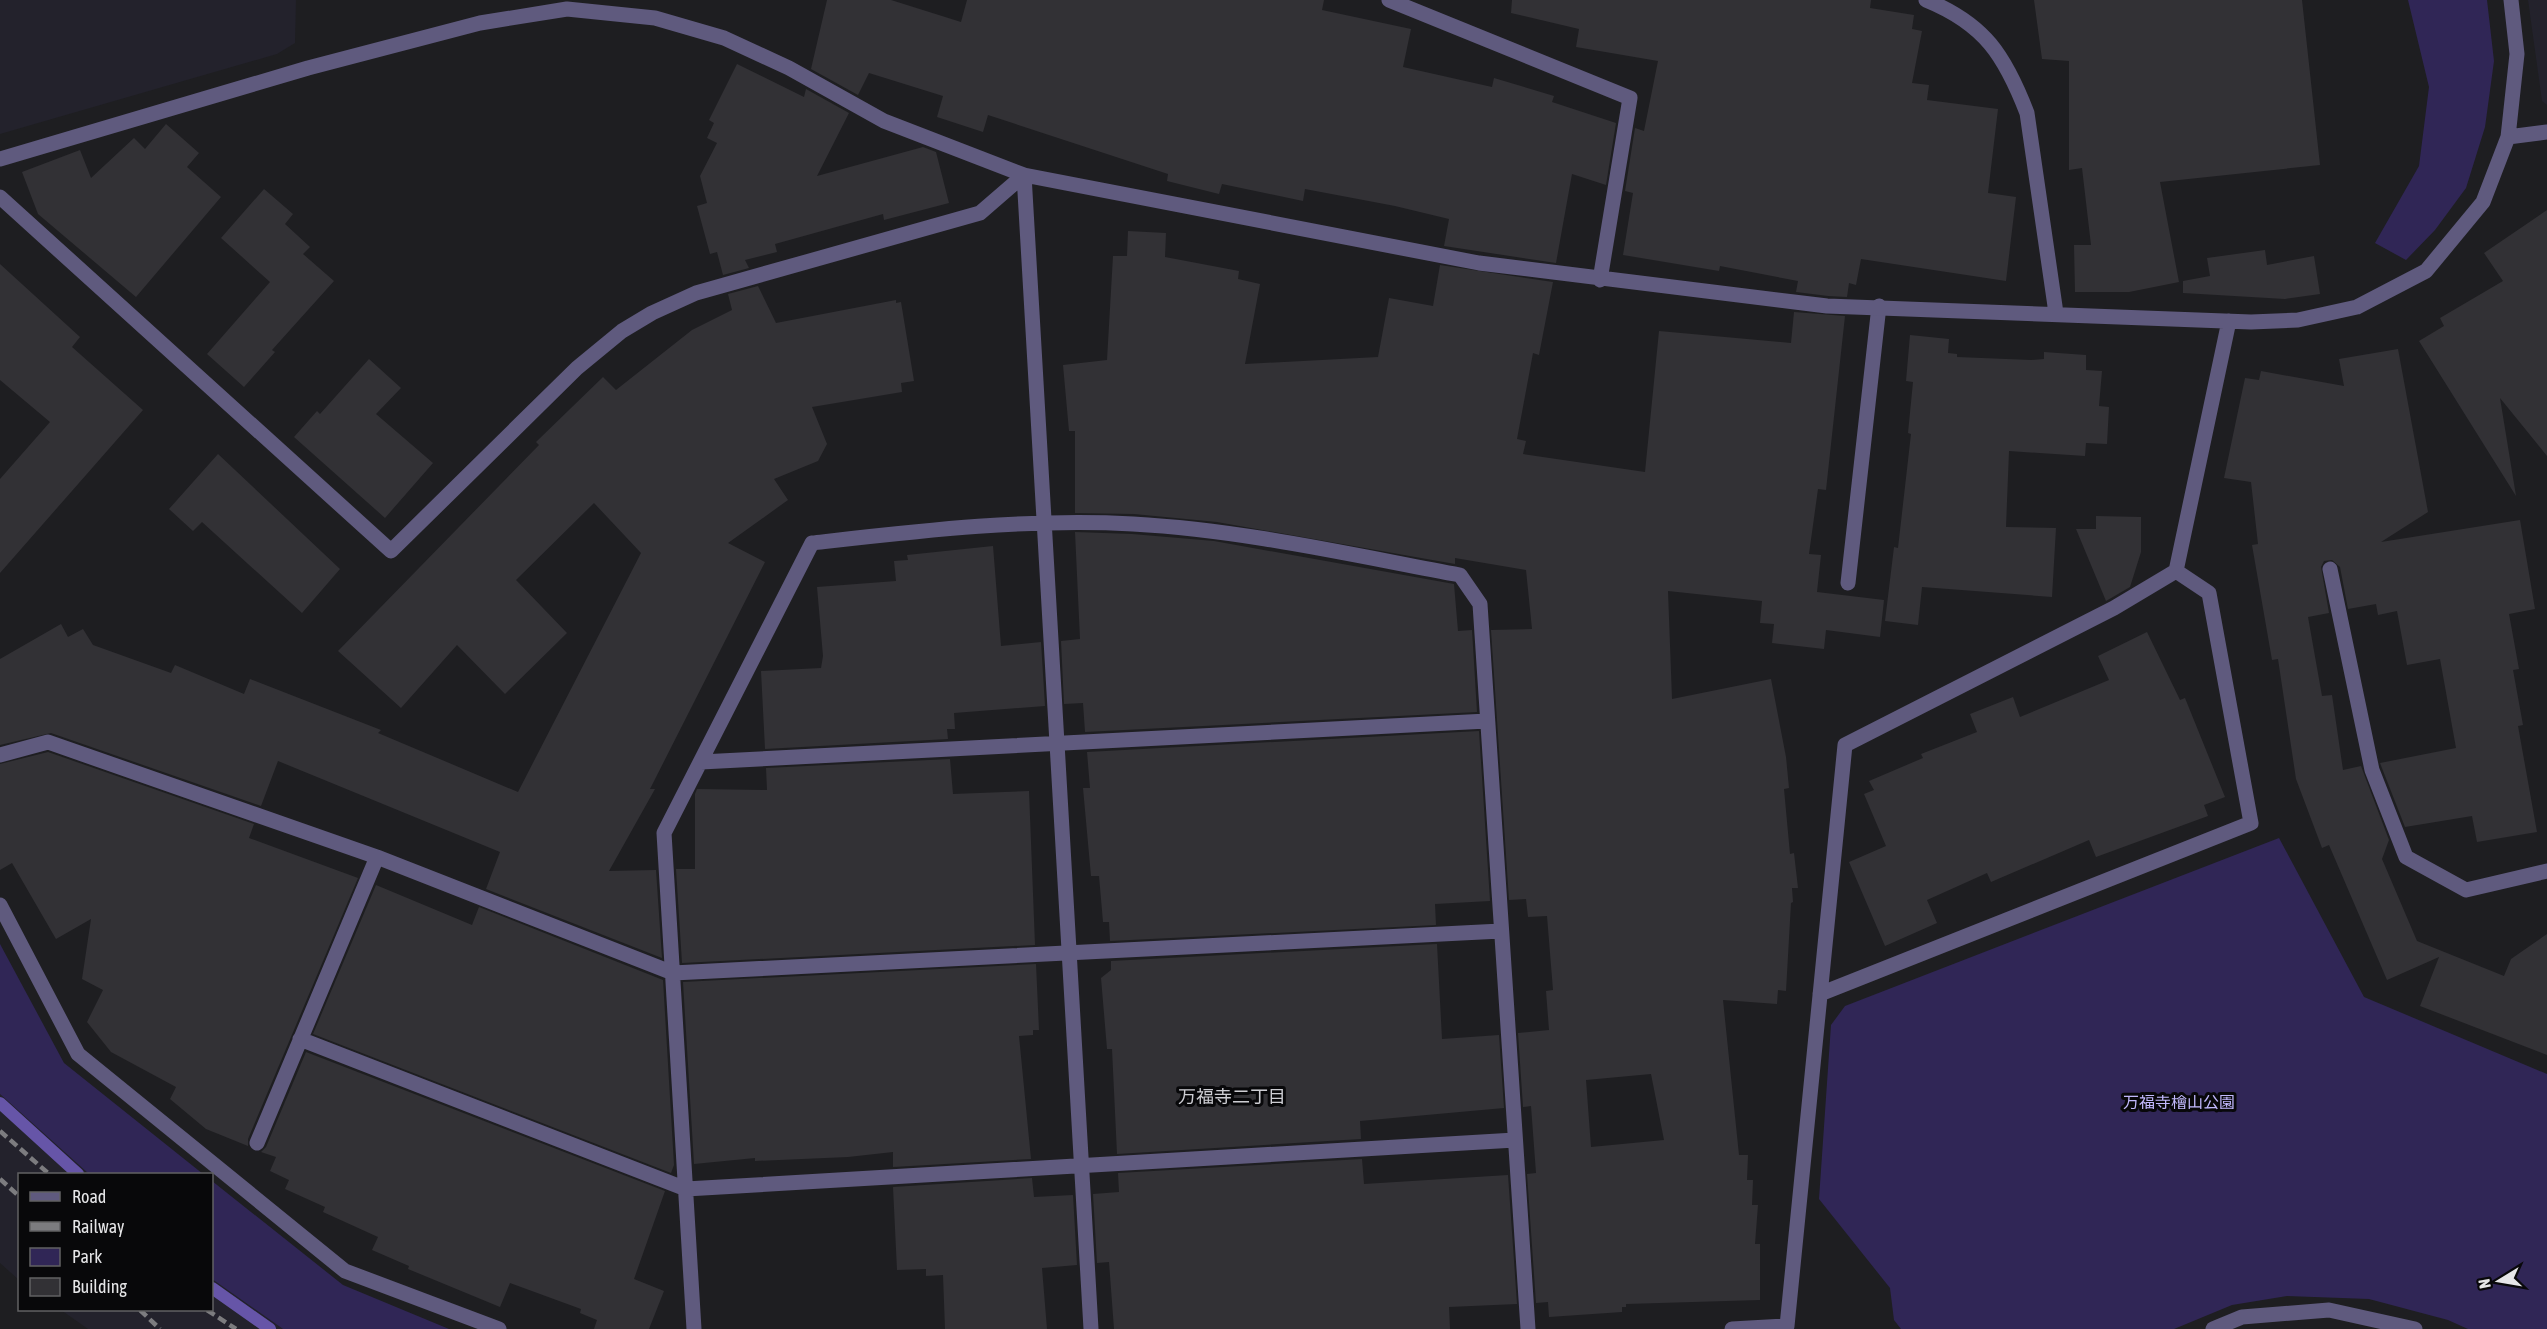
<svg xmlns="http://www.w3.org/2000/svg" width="2547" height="1329" font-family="'Asap Condensed','Noto Sans JP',sans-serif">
<rect width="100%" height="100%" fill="#1e1e21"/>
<path fill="#23222c" d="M 0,0 L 296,0 L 295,43 L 277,54 L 0,134 Z
M 2528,0 L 2547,0 L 2547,105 L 2542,101 Z
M 0,1094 L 89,1174 L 20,1174 L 19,1280 L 0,1263 Z
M 212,1279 L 283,1329 L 88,1329 L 61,1310 L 212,1310 Z"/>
<path fill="#302656" d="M 2408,0 L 2487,0 L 2494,61 L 2485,127 L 2466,188 L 2435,230 L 2406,260 L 2375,243 L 2419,166 L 2429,87 Z
M 2279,838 L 2364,997 L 2547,1074 L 2547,1329 L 2468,1329 L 2448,1320 L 2369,1299 L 2287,1296 L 2232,1305 L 2174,1329 L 1901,1329 L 1894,1320 L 1890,1288 L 1819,1199 L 1831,1025 L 1845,1006 Z
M 0,944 L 64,1063 L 203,1174 L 89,1174 L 0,1094 Z
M 212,1181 L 343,1285 L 449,1329 L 283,1329 L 212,1279 Z"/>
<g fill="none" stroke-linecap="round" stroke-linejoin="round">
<path stroke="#6655a8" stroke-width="12" d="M 0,1103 L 78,1174
M 212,1288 L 270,1329"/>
</g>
<path fill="#323135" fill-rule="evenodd" d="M 827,0 L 891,0 L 961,22 L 967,0 L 1324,0 L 1322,10 L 1411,29 L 1403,67 L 1492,87 L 1494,78 L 1554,96 L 1552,102 L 1616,123 L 1606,185 L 1572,174 L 1556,263 L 1444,246 L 1449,219 L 1395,206 L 1305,189 L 1303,201 L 1222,184 L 1219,194 L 1167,181 L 1168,174 L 988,115 L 983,132 L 937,117 L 943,96 L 869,73 L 858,95 L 811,69 Z
M 1512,0 L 1871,0 L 1870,8 L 1914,15 L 1912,29 L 1922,31 L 1912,83 L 1929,85 L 1927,100 L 1998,109 L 1988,193 L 2016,197 L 2006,281 L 1861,259 L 1856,285 L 1849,283 L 1847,297 L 1828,296 L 1796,292 L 1798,281 L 1720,266 L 1719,271 L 1623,255 L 1633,193 L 1625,191 L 1635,128 L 1644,131 L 1658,61 L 1576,47 L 1579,29 L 1511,13 Z
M 2034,0 L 2302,0 L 2320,165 L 2160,182 L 2179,282 L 2129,292 L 2075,292 L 2074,245 L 2091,245 L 2082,168 L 2069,170 L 2069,61 L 2042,59 Z
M 737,64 L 804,97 L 806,89 L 849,113 L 817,176 L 923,147 L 936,152 L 949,203 L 884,220 L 883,214 L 775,244 L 777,252 L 745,260 L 749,268 L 723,275 L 717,252 L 710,254 L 697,206 L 707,203 L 700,176 L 717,143 L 707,138 L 714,123 L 709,120 Z
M 166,124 L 199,153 L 187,167 L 221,197 L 136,297 L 38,214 L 22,172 L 80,150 L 91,178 L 134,138 L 145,149 Z
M 264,189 L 293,214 L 285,224 L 310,247 L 303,254 L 334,281 L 272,350 L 275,352 L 244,387 L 207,354 L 270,282 L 221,238 Z
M 2547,210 L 2547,456 L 2500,398 L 2516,496 L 2419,341 L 2444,326 L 2440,318 L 2503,281 L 2484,253 Z
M 1128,231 L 1166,233 L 1165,257 L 1239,271 L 1238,279 L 1260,284 L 1245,364 L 1378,357 L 1389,298 L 1433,306 L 1440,265 L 1553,282 L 1539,355 L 1533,353 L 1517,439 L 1526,441 L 1523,454 L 1645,472 L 1659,331 L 1791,343 L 1794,312 L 1845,316 L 1826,490 L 1818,489 L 1809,554 L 1821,555 L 1817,592 L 1884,600 L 1880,637 L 1826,630 L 1824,649 L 1772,643 L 1774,624 L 1760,623 L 1762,601 L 1668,591 L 1672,699 L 1771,679 L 1786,757 L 1789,788 L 1784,789 L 1790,854 L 1794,853 L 1798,888 L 1792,888 L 1793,902 L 1791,903 L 1786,991 L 1778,990 L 1777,1004 L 1723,1000 L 1739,1155 L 1748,1155 L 1747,1180 L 1753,1180 L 1752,1205 L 1758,1205 L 1755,1244 L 1760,1244 L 1760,1300 L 1626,1304 L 1626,1307 L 1622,1307 L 1622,1312 L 1549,1317 L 1548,1302 L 1536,1303 L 1527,1174 L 1536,1173 L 1531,1106 L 1523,1107 L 1518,1033 L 1549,1030 L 1546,991 L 1553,990 L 1547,916 L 1528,917 L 1526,899 L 1509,900 L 1491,630 L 1532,629 L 1526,570 L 1455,558 L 1455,564 L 1217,522 L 1134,514 L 1075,513 L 1075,431 L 1069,431 L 1063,365 L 1107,360 L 1113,256 L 1127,256 ZM 1651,1074 L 1664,1140 L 1591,1147 L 1586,1080 Z
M 2265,250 L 2267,265 L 2314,256 L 2320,294 L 2285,299 L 2183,293 L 2183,281 L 2210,276 L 2207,258 Z
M 0,264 L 80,337 L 72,347 L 143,410 L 0,573 L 0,479 L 50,422 L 0,380 Z
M 758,286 L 776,323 L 896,300 L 896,303 L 901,302 L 914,381 L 901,383 L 902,392 L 812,407 L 827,444 L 818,461 L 774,479 L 788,500 L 728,543 L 765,562 L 650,789 L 655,789 L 609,871 L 656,870 L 662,958 L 486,889 L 500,852 L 278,761 L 261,806 L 51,733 L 0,745 L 0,659 L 61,624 L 68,637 L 83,629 L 93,645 L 171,673 L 175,665 L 244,694 L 250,679 L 381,730 L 378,733 L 518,792 L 641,553 L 594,503 L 516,580 L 567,633 L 505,694 L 457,645 L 401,708 L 338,651 L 539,445 L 536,442 L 603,377 L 616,390 L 692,330 L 732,310 L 728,294 Z
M 1910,335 L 1949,339 L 1948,353 L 1957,354 L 1957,357 L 2031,360 L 2044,359 L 2044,352 L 2086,355 L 2086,370 L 2102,371 L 2099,406 L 2109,407 L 2107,444 L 2086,443 L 2085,456 L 2009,451 L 2006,527 L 2056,528 L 2052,597 L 1922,587 L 1918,625 L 1885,621 L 1894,547 L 1898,548 L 1911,434 L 1908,433 L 1913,382 L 1906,381 Z
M 2398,349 L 2428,512 L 2381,542 L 2520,520 L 2535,609 L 2509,614 L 2519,669 L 2513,670 L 2523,725 L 2518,726 L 2537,832 L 2477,842 L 2472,816 L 2405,827 L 2380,763 L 2456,748 L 2440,659 L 2407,665 L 2397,611 L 2378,615 L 2376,604 L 2348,609 L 2340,567 L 2332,560 L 2324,561 L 2321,567 L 2329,613 L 2308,617 L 2322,696 L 2332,695 L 2343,770 L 2361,766 L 2389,840 L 2382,859 L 2417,941 L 2504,976 L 2511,959 L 2547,934 L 2547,1055 L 2420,1006 L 2439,957 L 2387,980 L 2329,845 L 2322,848 L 2296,779 L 2278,659 L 2272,660 L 2252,545 L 2258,544 L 2251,482 L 2224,478 L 2245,378 L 2259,380 L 2261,371 L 2344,386 L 2339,359 Z
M 369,359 L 401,388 L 376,414 L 433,463 L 385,518 L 294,437 L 317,411 L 320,414 Z
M 218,454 L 340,569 L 302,613 L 202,522 L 193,531 L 169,509 Z
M 2096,516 L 2141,517 L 2141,552 L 2130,587 L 2106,601 L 2076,529 L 2096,529 Z
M 1075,532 L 1132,534 L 1214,541 L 1454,584 L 1458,631 L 1472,630 L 1477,712 L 1085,732 L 1083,703 L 1064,704 L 1061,641 L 1080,639 Z
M 993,546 L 1001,646 L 1041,642 L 1045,706 L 954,713 L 955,729 L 947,729 L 948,739 L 765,749 L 761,671 L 821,668 L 823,656 L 817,587 L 896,581 L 894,561 L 908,560 L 907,555 Z
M 2147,632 L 2180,700 L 2185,698 L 2225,797 L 2204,805 L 2208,816 L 2096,857 L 2089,840 L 1991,882 L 1987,873 L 1927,900 L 1937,923 L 1885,946 L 1849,862 L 1886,846 L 1864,794 L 1874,790 L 1869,781 L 1923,758 L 1921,754 L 1977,732 L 1970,714 L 2013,697 L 2020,717 L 2109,680 L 2098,656 Z
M 1479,731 L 1490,901 L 1435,904 L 1436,925 L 1110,941 L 1109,922 L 1103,922 L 1099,876 L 1091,876 L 1083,788 L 1090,788 L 1087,752 Z
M 48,752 L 254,824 L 249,838 L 358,878 L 248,1139 L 248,1146 L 206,1129 L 170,1099 L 176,1087 L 111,1052 L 87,1022 L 103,990 L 82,979 L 91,919 L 56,939 L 12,863 L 0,870 L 0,764 Z
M 950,759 L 953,794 L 1029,791 L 1035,945 L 682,963 L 676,869 L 695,869 L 695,794 L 697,789 L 767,790 L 766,768 Z
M 376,885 L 472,925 L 479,907 L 663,980 L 674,1165 L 671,1173 L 313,1034 Z
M 1437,944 L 1442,1039 L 1499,1035 L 1504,1108 L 1360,1121 L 1361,1139 L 1117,1154 L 1112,1049 L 1107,1049 L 1101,978 L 1111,970 L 1111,961 Z
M 1036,964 L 1039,1030 L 1033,1030 L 1033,1035 L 1019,1036 L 1031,1159 L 893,1167 L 893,1152 L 848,1157 L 755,1161 L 755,1158 L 694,1164 L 683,982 Z
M 306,1052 L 665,1191 L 634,1279 L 664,1291 L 649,1329 L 594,1329 L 597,1320 L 580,1313 L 581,1309 L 510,1283 L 500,1307 L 408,1269 L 409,1266 L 372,1250 L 378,1237 L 323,1212 L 325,1207 L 285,1189 L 289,1180 L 270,1171 L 276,1157 L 261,1152 L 266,1147 Z
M 1362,1159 L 1364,1184 L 1508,1175 L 1517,1304 L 1449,1307 L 1450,1329 L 1114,1329 L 1109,1262 L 1097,1263 L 1093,1194 L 1119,1192 L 1118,1173 Z
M 1032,1178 L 1034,1197 L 1073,1195 L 1077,1265 L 1042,1268 L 1047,1329 L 945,1329 L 943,1275 L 926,1276 L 926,1269 L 897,1270 L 893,1187 Z"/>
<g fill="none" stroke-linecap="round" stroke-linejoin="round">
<path stroke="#5f5a7e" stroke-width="15" d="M 1848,583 L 1879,306"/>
<path stroke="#5f5a7e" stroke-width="15" d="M 1389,0 L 1630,98 L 1600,280
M 1926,0 C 1985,24 2005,56 2027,113 L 2056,313
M 2508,137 L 2547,132
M 0,159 L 308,68 L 480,23 L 567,9 L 655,18 L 724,38 L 789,68 L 884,121 L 1024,175 L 1479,263 L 1827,306 L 2251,322 L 2298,320 L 2357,307 L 2426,271 L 2483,202 L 2508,137 L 2517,54 L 2511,0
M 1024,175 L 1091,1329
M 0,197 L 391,551 L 577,368 L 622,331 L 652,313 L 696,293 L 980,213 L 1024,175
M 2330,569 L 2372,770 L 2406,857 L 2466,890 L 2547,871
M 0,755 L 48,742 L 377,857 L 673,973 L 1501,931
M 701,762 L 1487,721
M 0,905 L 78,1054 L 345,1271 L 499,1329
M 1820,994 L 2251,823 L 2209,593 L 2176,571
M 300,1039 L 686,1189 L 1515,1140
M 257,1143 L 377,857
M 694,1329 L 664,833 L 812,543 C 918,531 1026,518 1133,524 C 1243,530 1352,555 1460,575 L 1480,604 L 1528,1329
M 1732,1329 L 1787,1326 L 1845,745 L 2114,608 L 2176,571 L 2229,321
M 2213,1329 L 2242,1317 L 2329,1310 L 2415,1329"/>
<path stroke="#7c7c7f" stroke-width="4.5" stroke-dasharray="9 4.5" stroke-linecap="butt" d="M 0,1131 L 49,1174
M 0,1179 L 20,1197
M 140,1310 L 160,1329
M 207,1310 L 236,1329"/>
</g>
<g text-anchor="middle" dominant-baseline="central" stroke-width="6" stroke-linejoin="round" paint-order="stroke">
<g font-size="16" fill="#c1b8fc" stroke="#08080a">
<text x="2179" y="1102">万福寺檜山公園</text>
</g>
<g font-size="18" fill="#cdcdd2" stroke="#08080a">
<text x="1232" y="1096">万福寺二丁目</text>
</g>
</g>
<rect x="18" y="1173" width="195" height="138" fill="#08080a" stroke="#616163" stroke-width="1.5"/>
<rect x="30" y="1192" width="30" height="9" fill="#5f5a7e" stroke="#616163" stroke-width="1.5"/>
<text x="72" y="1203" font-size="18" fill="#e6e6e8">Road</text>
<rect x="30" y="1222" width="30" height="9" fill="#7c7c7f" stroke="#616163" stroke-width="1.5"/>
<text x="72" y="1233" font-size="18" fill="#e6e6e8">Railway</text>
<rect x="30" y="1248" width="30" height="18" fill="#302656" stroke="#616163" stroke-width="1.5"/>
<text x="72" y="1263" font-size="18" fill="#e6e6e8">Park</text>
<rect x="30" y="1278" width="30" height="18" fill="#323135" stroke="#616163" stroke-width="1.5"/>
<text x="72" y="1293" font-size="18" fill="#e6e6e8">Building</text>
<g transform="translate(2499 1281) rotate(259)" stroke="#08080a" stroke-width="4.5" paint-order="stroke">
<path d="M0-4.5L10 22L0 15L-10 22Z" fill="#e6e6e8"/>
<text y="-9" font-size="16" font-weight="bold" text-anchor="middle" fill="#e6e6e8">N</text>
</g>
</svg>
